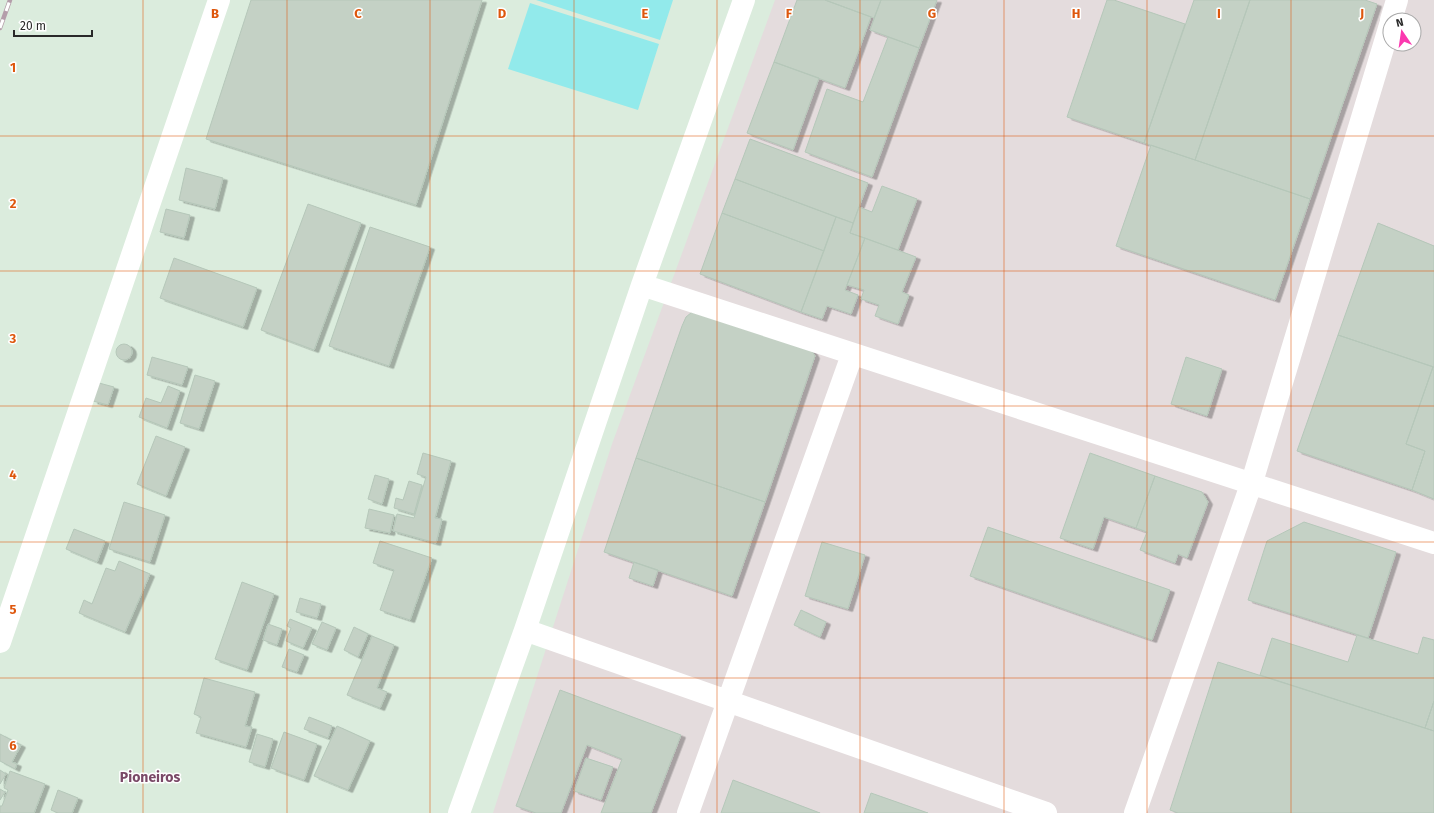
<svg xmlns="http://www.w3.org/2000/svg" width="1434" height="813" font-family="'Fira Sans',sans-serif">
<defs>
<filter id="shadow"><feDropShadow dx="4.5" dy="2.5" stdDeviation="0" flood-color="#0004"/></filter>
</defs>
<rect width="100%" height="100%" fill="#dbecdd"/>
<path fill="#e4dcdd" fill-rule="evenodd" d="M 775,0 L 1434,0 L 1434,813 L 493,813 L 612,444 ZM 1390,20 L 1414,20 L 1414,44 L 1390,44 Z"/>
<path fill="#92eaeb" d="M 536,0 L 673,0 L 660,40 Z
M 530,3 L 659,44 L 638,110 L 508,69 Z"/>
<path fill="#c4d1c5" stroke="#b5c7b9" filter="url(#shadow)" d="M 251,0 L 482,0 L 416,205 L 206,139 Z
M 797,0 L 825,0 L 871,17 L 845,88 L 774,62 Z
M 825,0 L 881,0 L 874,18 Z
M 881,0 L 937,0 L 919,48 L 870,30 Z
M 1107,0 L 1114,0 L 1185,24 L 1144,143 L 1067,117 Z
M 1194,0 L 1250,0 L 1195,160 L 1144,143 Z
M 1250,0 L 1365,0 L 1377,4 L 1310,199 L 1195,160 Z
M 888,37 L 919,48 L 872,177 L 805,152 L 827,89 L 863,102 Z
M 774,62 L 819,78 L 793,150 L 747,133 Z
M 750,139 L 868,183 L 853,223 L 735,179 Z
M 1151,145 L 1310,199 L 1275,300 L 1116,246 Z
M 186,168 L 223,178 L 215,209 L 179,200 Z
M 735,179 L 836,217 L 824,251 L 722,213 Z
M 882,186 L 917,199 L 898,250 L 850,233 L 859,207 L 872,212 Z
M 308,204 L 361,223 L 314,350 L 261,330 Z
M 166,209 L 190,215 L 184,238 L 160,232 Z
M 722,213 L 824,251 L 801,312 L 700,274 Z
M 836,217 L 853,223 L 850,233 L 865,238 L 845,290 L 858,295 L 851,314 L 827,306 L 822,319 L 801,312 Z
M 1378,223 L 1434,246 L 1434,367 L 1338,335 Z
M 370,227 L 430,247 L 389,366 L 329,346 Z
M 865,238 L 916,257 L 902,292 L 909,295 L 898,324 L 875,316 L 879,305 L 861,299 L 864,290 L 847,285 Z
M 174,258 L 257,288 L 243,327 L 160,298 Z
M 692,312 L 812,351 L 815,356 L 765,502 L 636,458 L 682,326 L 686,317 Z
M 1338,335 L 1433,367 L 1406,444 L 1425,451 L 1412,490 L 1297,451 Z
M116 352a8 8 0 1 1 16 0a8 8 0 1 1-16 0Z
M 152,357 L 188,367 L 182,385 L 147,375 Z
M 1186,357 L 1222,369 L 1207,416 L 1171,404 Z
M 1433,367 L 1434,367 L 1434,499 L 1412,490 L 1425,451 L 1406,444 Z
M 195,375 L 215,381 L 199,429 L 180,423 Z
M 99,383 L 114,387 L 108,405 L 93,401 Z
M 168,386 L 180,391 L 167,428 L 139,417 L 146,398 L 161,403 Z
M 156,436 L 185,447 L 166,496 L 137,484 Z
M 423,453 L 451,461 L 435,518 L 442,519 L 436,543 L 393,531 L 397,514 L 414,518 L 426,477 L 417,474 Z
M 1090,453 L 1155,476 L 1136,528 L 1104,517 L 1093,549 L 1060,538 Z
M 636,458 L 765,502 L 732,596 L 604,552 Z
M 375,475 L 389,479 L 382,504 L 368,499 Z
M 1155,476 L 1202,492 L 1208,502 L 1187,558 L 1178,554 L 1175,563 L 1140,550 L 1147,532 L 1136,528 Z
M 409,481 L 422,485 L 414,514 L 394,508 L 396,498 L 403,500 Z
M 124,502 L 165,515 L 150,562 L 109,549 Z
M 369,509 L 394,515 L 390,533 L 365,528 Z
M 1304,522 L 1396,552 L 1368,638 L 1248,600 L 1267,541 Z
M 988,527 L 1170,590 L 1152,640 L 970,576 Z
M 74,529 L 105,541 L 97,562 L 66,549 Z
M 380,541 L 432,558 L 410,620 L 380,610 L 394,570 L 373,563 Z
M 822,542 L 865,555 L 848,609 L 805,596 Z
M 119,561 L 150,574 L 125,632 L 79,613 L 84,600 L 92,604 L 106,568 L 115,571 Z
M 634,562 L 658,570 L 653,586 L 629,578 Z
M 242,582 L 274,594 L 247,670 L 215,659 Z
M 300,598 L 321,604 L 317,618 L 296,612 Z
M 801,610 L 826,622 L 820,637 L 794,625 Z
M 290,619 L 312,628 L 303,648 L 286,641 L 291,628 L 287,626 Z
M 322,622 L 336,628 L 327,650 L 312,644 Z
M 268,624 L 282,629 L 277,645 L 263,640 Z
M 354,627 L 368,634 L 358,657 L 344,650 Z
M 1357,635 L 1418,654 L 1423,637 L 1434,640 L 1434,701 L 1425,728 L 1260,675 L 1272,638 L 1348,662 Z
M 372,636 L 394,645 L 377,688 L 387,692 L 380,708 L 347,695 Z
M 289,649 L 304,655 L 297,672 L 282,667 Z
M 1218,662 L 1434,731 L 1434,813 L 1178,813 L 1170,810 Z
M 204,678 L 255,692 L 245,726 L 252,727 L 246,747 L 196,733 L 201,717 L 194,714 Z
M 560,690 L 681,735 L 651,813 L 601,813 L 622,759 L 587,745 L 561,813 L 536,813 L 516,806 Z
M 1434,701 L 1434,731 L 1425,728 Z
M 309,717 L 332,726 L 328,738 L 304,729 Z
M 337,726 L 370,741 L 348,790 L 314,776 Z
M 284,732 L 317,744 L 304,780 L 271,768 Z
M 0,734 L 21,745 L 12,762 L 17,764 L 15,769 L 0,761 Z
M 257,734 L 273,739 L 265,767 L 249,762 Z
M 586,758 L 613,767 L 601,800 L 574,791 Z
M 0,770 L 6,774 L 0,784 Z
M 10,771 L 45,784 L 34,813 L 0,813 L 0,806 L 2,806 L 8,790 L 4,788 Z
M 733,780 L 820,813 L 721,813 Z
M 0,789 L 5,792 L 0,800 Z
M 58,790 L 78,798 L 72,813 L 58,813 L 51,810 Z
M 871,793 L 928,813 L 864,813 Z"/>
<g fill="none" stroke-linecap="round" stroke-linejoin="round">
<path stroke="#fff" stroke-width="22" d="M 1391,20 L 1397,0
M 642,285 C 905,373 1170,455 1434,543
M 525,630 L 1046,813
M 0,642 L 219,0
M 459,813 L 525,630 L 642,285 L 744,0
M 688,813 L 852,355
M 1135,813 L 1252,482 L 1390,25"/>
<g stroke="#b49eaa" stroke-width="4.5">
<path id="rail" d="M 0,28 L 10,0"/>
</g>
<use href="#rail" stroke="#fff" stroke-width="3" stroke-dasharray="9" stroke-linecap="butt"/>
</g>
<path fill="none" stroke="#de570d" stroke-width="1" stroke-opacity="0.55" d="M 143,0 L 143,813M 287,0 L 287,813M 430,0 L 430,813M 574,0 L 574,813M 717,0 L 717,813M 860,0 L 860,813M 1004,0 L 1004,813M 1147,0 L 1147,813M 1291,0 L 1291,813M 0,136 L 1434,136M 0,271 L 1434,271M 0,406 L 1434,406M 0,542 L 1434,542M 0,678 L 1434,678"/>
<g text-anchor="middle" dominant-baseline="central" stroke-width="3" stroke-linejoin="round" paint-order="stroke">
<g font-size="14" font-weight="bold" fill="#7a4967" stroke="#fff">
<text x="150" y="777">Pioneiros</text>
</g>
</g>
<g font-size="13" text-anchor="middle" font-weight="bold" fill="#de570d" stroke="#fff" stroke-width="3" stroke-linejoin="round" paint-order="stroke">
<text x="215" y="18">B</text>
<text x="358" y="18">C</text>
<text x="502" y="18">D</text>
<text x="645" y="18">E</text>
<text x="789" y="18">F</text>
<text x="932" y="18">G</text>
<text x="1076" y="18">H</text>
<text x="1219" y="18">I</text>
<text x="1362" y="18">J</text>
<text x="13" y="72">1</text>
<text x="13" y="208">2</text>
<text x="13" y="343">3</text>
<text x="13" y="479">4</text>
<text x="13" y="614">5</text>
<text x="13" y="750">6</text>
</g>
<g transform="translate(1402 32) rotate(347)"><circle r="19" fill="#ffffff" stroke="#a9a9a9"/>
<path d="M0-3L7 15L0 10L-7 15Z" fill="#fb39af"/>
<text y="-6" font-size="11" font-weight="bold" text-anchor="middle" fill="#292929">N</text>
</g>
<path d="M14 30v6h78v-6" fill="none" stroke="#292929" stroke-width="2"/>
<text x="20" y="30" font-size="12" fill="#292929" stroke="#ffffff" stroke-width="3" paint-order="stroke">20 m</text>
</svg>
